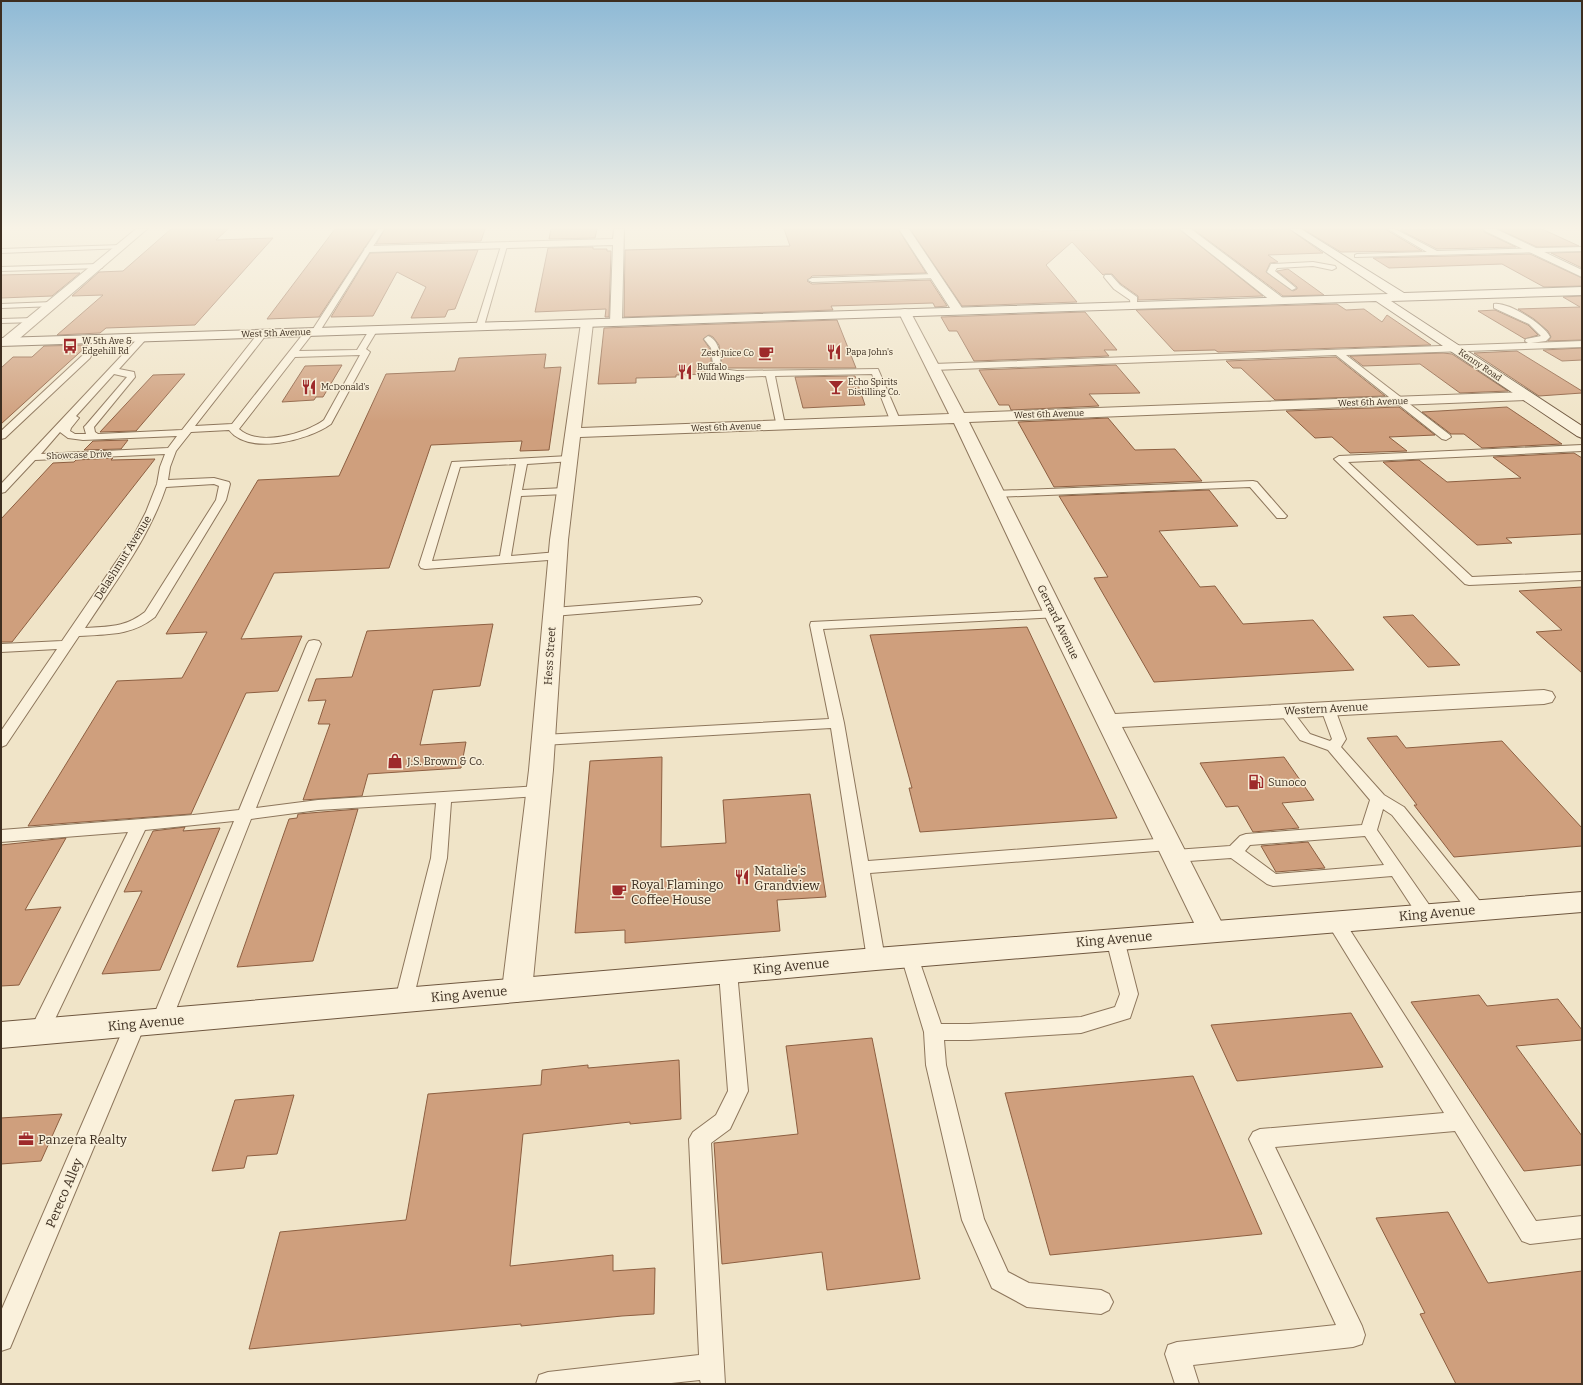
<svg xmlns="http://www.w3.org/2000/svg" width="1583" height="1385" font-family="Bitter,serif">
<rect width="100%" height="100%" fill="#f0e4c8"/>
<path fill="#cf9f7d" stroke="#8d5f41" d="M 171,229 L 228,229 L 216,240 L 273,238 L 195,325 L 106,328 L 100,333 L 57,335 L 103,295 L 72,296 L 99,272 L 123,271 Z
M 335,229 L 377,229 L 319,317 L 267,319 Z
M 385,229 L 485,229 L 481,241 L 376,244 Z
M 551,229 L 597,229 L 595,238 L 549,239 Z
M 784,229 L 898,229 L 926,273 L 812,276 L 807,281 L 812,284 L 930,280 L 947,306 L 935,307 L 933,303 L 831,306 L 833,310 L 624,317 L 625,250 L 790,246 Z
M 910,229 L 1038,229 L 1040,231 L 1179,229 L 1263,296 L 1138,300 L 1138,296 L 1121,284 L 1112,274 L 1105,274 L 1103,275 L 1072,242 L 1046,265 L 1077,302 L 962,306 Z
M 1193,229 L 1226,229 L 1229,230 L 1289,229 L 1323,253 L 1268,255 L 1278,262 L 1270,263 L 1266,272 L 1293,291 L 1297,289 L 1297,287 L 1277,271 L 1288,269 L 1324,295 L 1283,296 Z
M 1303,229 L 1385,229 L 1422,251 L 1341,252 Z
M 1449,229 L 1483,229 L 1484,232 L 1516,247 L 1437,249 L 1400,230 Z
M 1498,229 L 1542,229 L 1579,246 L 1537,247 Z
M 593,247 L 593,249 L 607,249 L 607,251 L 611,251 L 609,317 L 605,317 L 606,309 L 535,312 L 548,248 Z
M 478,250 L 455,309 L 448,310 L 445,317 L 411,318 L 426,287 L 397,272 L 373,316 L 331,317 L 370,253 Z
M 1582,252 L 1582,268 L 1551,253 Z
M 1530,254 L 1582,278 L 1582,286 L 1544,287 L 1502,264 L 1389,268 L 1373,258 Z
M 80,273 L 52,296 L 1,298 L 1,275 Z
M 1582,296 L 1582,340 L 1548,341 L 1551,337 L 1548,331 L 1534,319 L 1518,309 L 1580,307 L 1563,297 Z
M 1337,304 L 1346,310 L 1364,309 L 1382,322 L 1387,315 L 1431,345 L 1218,352 L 1215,350 L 1174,351 L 1136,310 Z
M 1495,310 L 1528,325 L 1538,335 L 1525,339 L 1478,311 Z
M 1085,312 L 1117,350 L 1104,350 L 1109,356 L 974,361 L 957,331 L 949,331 L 941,317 Z
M 837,320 L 856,368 L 722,368 L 719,345 L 713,337 L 709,335 L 703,339 L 710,349 L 712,369 L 705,369 L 705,374 L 676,375 L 676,377 L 636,378 L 636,383 L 598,384 L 604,328 Z
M 88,345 L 68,363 L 1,424 L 1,368 L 13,357 L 32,357 L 44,346 Z
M 1582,348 L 1582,360 L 1562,361 L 1543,350 Z
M 1517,351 L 1582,391 L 1582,393 L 1539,396 L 1474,353 Z
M 1443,353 L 1452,354 L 1508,391 L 1460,393 L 1420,364 L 1363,366 L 1350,356 Z
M 546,354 L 544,368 L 561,367 L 549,450 L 520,451 L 522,441 L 431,445 L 389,568 L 274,573 L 241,639 L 302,636 L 278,691 L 246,693 L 191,814 L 28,826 L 117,681 L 182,678 L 207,632 L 166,634 L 258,480 L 339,476 L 386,374 L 455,371 L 459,358 Z
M 1336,357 L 1385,396 L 1275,400 L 1241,368 L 1233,368 L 1226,361 Z
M 342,365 L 323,397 L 316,397 L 314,400 L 282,402 L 305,366 Z
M 1116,365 L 1140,393 L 1089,394 L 1099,406 L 1011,410 L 1009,405 L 999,405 L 979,370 Z
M 185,374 L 136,431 L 100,432 L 153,375 Z
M 855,376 L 865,405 L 803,408 L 795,377 Z
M 1399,407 L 1435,435 L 1389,437 L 1407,451 L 1350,453 L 1332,437 L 1315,438 L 1286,411 Z
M 1507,407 L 1562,444 L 1482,448 L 1464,434 L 1451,434 L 1422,412 Z
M 1108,418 L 1135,450 L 1175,449 L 1202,481 L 1054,487 L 1018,422 Z
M 128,440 L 121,449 L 84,450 L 93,441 Z
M 1574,453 L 1582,458 L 1582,534 L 1506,538 L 1512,543 L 1477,545 L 1383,462 L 1419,460 L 1447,482 L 1521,478 L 1493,457 Z
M 113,458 L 111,460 L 155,459 L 12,642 L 1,642 L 1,519 L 53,463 L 74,462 L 76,460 Z
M 1209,490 L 1238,526 L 1159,531 L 1200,587 L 1215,586 L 1243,624 L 1313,620 L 1354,670 L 1154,682 L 1094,578 L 1108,577 L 1059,496 Z
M 1582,587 L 1582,673 L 1536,632 L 1562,630 L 1519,591 Z
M 1413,615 L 1460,665 L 1428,667 L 1383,617 Z
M 493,624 L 480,686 L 433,690 L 420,745 L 466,742 L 461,768 L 368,774 L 362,796 L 303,800 L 330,724 L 318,724 L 326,700 L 308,701 L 316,679 L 352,677 L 367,631 Z
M 1027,627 L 1117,818 L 920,832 L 909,788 L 912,788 L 870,635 Z
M 1397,736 L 1406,748 L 1502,741 L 1582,828 L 1582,846 L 1454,857 L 1414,805 L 1417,805 L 1367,738 Z
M 662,757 L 661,847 L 726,843 L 723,800 L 810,794 L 826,897 L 777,900 L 780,931 L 625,943 L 625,930 L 575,933 L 590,761 Z
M 1284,757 L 1314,800 L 1282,803 L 1299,828 L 1253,832 L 1238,806 L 1226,807 L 1200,763 Z
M 358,809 L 313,961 L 237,967 L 289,819 L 297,818 L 298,814 Z
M 185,827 L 183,831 L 220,828 L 160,970 L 102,974 L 142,891 L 124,892 L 153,831 Z
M 66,838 L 25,910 L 61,907 L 19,985 L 1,986 L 1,845 Z
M 1308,842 L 1325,868 L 1276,872 L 1261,846 Z
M 1479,995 L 1487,1006 L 1558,999 L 1582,1030 L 1582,1040 L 1516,1046 L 1582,1136 L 1582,1165 L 1524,1171 L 1411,1002 Z
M 1351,1013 L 1383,1067 L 1237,1081 L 1211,1025 Z
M 872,1038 L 920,1279 L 827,1290 L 822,1252 L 722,1264 L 714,1143 L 798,1134 L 786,1046 Z
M 679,1060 L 681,1119 L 630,1124 L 630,1122 L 523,1134 L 510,1266 L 613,1255 L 613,1271 L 655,1268 L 654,1314 L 622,1316 L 521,1326 L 521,1324 L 249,1349 L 280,1232 L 406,1220 L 428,1094 L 541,1085 L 542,1070 L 588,1065 L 588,1068 Z
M 1193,1076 L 1262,1234 L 1050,1255 L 1005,1093 Z
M 294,1095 L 277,1154 L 247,1156 L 244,1168 L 212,1171 L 235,1100 Z
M 62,1114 L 41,1161 L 1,1164 L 1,1118 Z
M 1448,1212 L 1488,1283 L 1582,1271 L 1582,1384 L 1456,1384 L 1420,1314 L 1425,1313 L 1376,1218 Z"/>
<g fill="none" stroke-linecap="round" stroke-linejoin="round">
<g stroke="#8d765c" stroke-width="2">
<path id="lane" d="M 378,229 L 384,229 L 320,331 L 316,333 L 313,333 L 299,351 L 357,350 L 371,327 L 377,327 L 378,329 L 366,349 L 370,352 L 331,424 C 309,440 249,456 229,430 L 191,432 L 176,451 L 170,467 L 168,480 L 214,478 L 229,482 L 230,484 L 226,500 L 155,617 C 131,636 108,634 79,636 L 6,745 L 1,747 L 1,731 L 57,649 L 1,652 L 1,644 L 62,641 L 133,537 L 146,512 L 157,484 L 160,467 L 165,454 L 35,460 L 5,492 L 1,493 L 1,484 L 141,335 L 144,334 L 148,337 L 119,369 L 134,372 L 135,377 L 94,427 L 95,432 L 98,434 L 182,430 L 260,331 L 266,331 L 267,333 L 266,335 L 195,426 L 232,424 L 307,329 L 313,329 ZM 360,355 L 324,420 C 305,434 258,447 239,429 L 295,357 ZM 114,374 L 127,377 L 86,425 L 84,427 L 86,434 L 75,434 L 70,431 L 71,428 L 79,418 L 76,416 ZM 60,432 L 68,438 L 83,440 L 177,436 L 168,448 L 41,454 ZM 214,484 L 219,486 L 216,500 L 145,612 C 124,628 110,626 85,628 C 115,582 148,540 166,487 Z
M 1388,229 L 1395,229 L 1437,251 L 1582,247 L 1582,251 L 1355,257 L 1355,255 L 1357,254 L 1427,252 Z
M 504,244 L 507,246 L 484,326 L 480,328 L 477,328 L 476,326 L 501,246 Z
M 122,245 L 125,247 L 124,248 L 1,253 L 1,249 Z
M 1313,262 L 1335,266 L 1336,268 L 1332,270 L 1313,266 L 1277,268 L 1275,271 L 1296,288 L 1292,290 L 1267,272 L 1271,264 L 1274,264 Z
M 99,264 L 103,266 L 102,268 L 1,271 L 1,267 Z
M 935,274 L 939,276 L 938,278 L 812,282 L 808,280 L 812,278 Z
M 1105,275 L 1111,275 L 1120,285 L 1137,297 L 1137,308 L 1131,308 L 1130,300 L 1114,289 L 1104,277 Z
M 53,302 L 57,304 L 56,306 L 1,308 L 1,304 Z
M 1494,304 C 1508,302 1544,324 1550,337 L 1546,341 L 1531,343 L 1582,341 L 1582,347 L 1346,355 L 1450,435 L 1451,437 L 1446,440 L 1442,439 L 1336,355 L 933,370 L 929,367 L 933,364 L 1528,343 L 1525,341 L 1526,339 L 1541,336 L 1529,324 L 1494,308 Z
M 34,318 L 38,320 L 37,322 L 1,323 L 1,319 Z
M 708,336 C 721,341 720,358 721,369 L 737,371 L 878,369 L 900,420 L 895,423 L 890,420 L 872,374 L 775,376 L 785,425 L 783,427 L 777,427 L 766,376 L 737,377 L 714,373 L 711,348 L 704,339 Z
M 87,353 L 90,354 L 91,356 L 90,358 L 5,438 L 1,439 L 1,431 L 84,354 Z
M 1582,445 L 1582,451 L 1348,462 L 1472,577 L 1582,572 L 1582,580 L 1469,585 L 1465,584 L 1334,459 L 1339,456 Z
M 569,456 L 574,459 L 573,461 L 527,464 L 522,490 L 565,488 L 570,491 L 565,494 L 521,496 L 511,556 L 558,552 L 562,553 L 564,556 L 562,559 L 425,569 L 421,568 L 419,565 L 452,462 ZM 516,464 L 500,556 L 432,561 L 460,467 Z
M 1253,481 L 1257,482 L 1285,514 L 1287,516 L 1285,518 L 1277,518 L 1250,487 L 995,497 L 990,494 L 995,491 Z
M 696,597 L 700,598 L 702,601 L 700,604 L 553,616 L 549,615 L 547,612 L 549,609 L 553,608 Z
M 1054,610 L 1059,611 L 1060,614 L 1059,617 L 823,629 L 844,723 L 868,861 L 1169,838 L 1175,840 L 1177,844 L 1175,848 L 1169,850 L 870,873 L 885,959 L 882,964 L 876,966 L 870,964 L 867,959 L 831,728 L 543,745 L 538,743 L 536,740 L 538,737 L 543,735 L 829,719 L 810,625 L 811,622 Z
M 314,640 L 319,641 L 321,644 L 256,808 L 318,800 L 539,786 L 545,787 L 547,791 L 545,795 L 539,796 L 451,802 L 447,858 L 413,1000 L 411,1005 L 404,1008 L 397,1005 L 395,1000 L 431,858 L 436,803 L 318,810 L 251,819 L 171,1022 L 168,1028 L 161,1030 L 154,1028 L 151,1022 L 234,821 L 145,830 L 46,1038 L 39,1040 L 32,1038 L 29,1032 L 128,832 L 1,842 L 1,830 L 193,815 L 239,810 L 307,644 L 309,641 Z
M 1328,705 L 1333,706 L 1335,709 L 1346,739 L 1341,747 L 1384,795 L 1404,807 L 1483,905 L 1486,910 L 1483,915 L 1477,917 L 1471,915 L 1392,815 L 1383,809 L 1377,830 L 1432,909 L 1435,914 L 1432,919 L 1426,921 L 1420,919 L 1392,876 L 1273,886 L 1267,884 L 1231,858 L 1175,862 L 1169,860 L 1167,856 L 1169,852 L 1175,850 L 1230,846 L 1240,836 L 1246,834 L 1362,825 L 1370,800 L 1328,750 L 1300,740 L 1279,712 L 1281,709 L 1286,708 L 1291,709 L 1310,734 L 1330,741 L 1332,739 L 1321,709 L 1323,706 ZM 1365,836 L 1384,865 L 1276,874 L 1245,851 L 1250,845 Z
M 1335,914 L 1341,916 L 1536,1221 L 1582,1216 L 1582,1238 L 1530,1244 L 1522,1241 L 1455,1131 L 1275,1147 L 1362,1326 L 1365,1335 L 1362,1344 L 1353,1347 L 1193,1365 L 1199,1384 L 1175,1384 L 1165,1354 L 1168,1345 L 1177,1342 L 1336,1325 L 1249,1139 L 1253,1132 L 1260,1129 L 1444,1113 L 1329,926 L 1326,921 L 1329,916 Z
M 1115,932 L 1121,934 L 1124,939 L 1138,994 L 1130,1018 L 1081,1033 L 969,1040 L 944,1040 L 946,1065 L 984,1219 L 1008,1272 L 1029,1283 L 1101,1290 L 1109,1294 L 1113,1302 L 1109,1310 L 1101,1314 L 1027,1307 L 992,1288 L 962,1220 L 926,1065 L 924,1032 L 901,956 L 904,951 L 910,949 L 916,951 L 941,1024 L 969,1024 L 1081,1017 L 1115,1007 L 1120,994 L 1106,939 L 1109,934 Z
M 728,965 L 735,967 L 737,972 L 748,1091 L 730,1129 L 711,1143 L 725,1384 L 701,1384 L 700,1380 L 662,1384 L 536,1384 L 539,1375 L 548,1372 L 699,1355 L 689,1139 L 693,1132 L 716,1115 L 728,1091 L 719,972 L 721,967 Z
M 135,1017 L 142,1019 L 145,1025 L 10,1348 L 1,1351 L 1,1311 L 125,1025 L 128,1019 Z"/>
</g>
<g stroke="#8d765c" stroke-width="2">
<path id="street" d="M 136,229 L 147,229 L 13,344 L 3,344 L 1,341 L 3,338 Z
M 614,229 L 624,229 L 622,322 L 621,325 L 611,325 L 610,322 L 613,245 L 369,252 L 364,249 L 369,246 L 613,239 Z
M 899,229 L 909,229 L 964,311 L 962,314 L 954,314 Z
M 1180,229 L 1191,229 L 1283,298 L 1285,301 L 1283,304 L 1275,304 Z
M 1484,229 L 1496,229 L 1582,270 L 1582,277 L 1485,231 Z
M 905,309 L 909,310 L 911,313 L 964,413 L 1526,392 L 1531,393 L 1533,396 L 1531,399 L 1526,400 L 969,422 L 1115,714 L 1544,690 L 1552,692 L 1555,697 L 1552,702 L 1544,704 L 1122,727 L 1226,931 L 1222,939 L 1212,942 L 1202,939 L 1198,931 L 1044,614 L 954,423 L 580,437 L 568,540 L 553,770 L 532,990 L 527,998 L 517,1002 L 507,998 L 502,990 L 529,770 L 550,540 L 581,323 L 582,320 L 592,320 L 593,323 L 581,428 L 949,414 L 899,313 L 901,310 Z"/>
</g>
<g stroke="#6f573f" stroke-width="2">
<path id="secondary" d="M 1290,229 L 1301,229 L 1404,293 L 1582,287 L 1582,295 L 1391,301 L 1582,426 L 1582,438 L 1577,436 L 1376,301 L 1,346 L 1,338 L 1388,294 Z
M 1582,892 L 1582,912 L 876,970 L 1,1048 L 1,1022 L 876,948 Z"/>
</g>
<use href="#lane" fill="#faf1dc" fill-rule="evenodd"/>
<use href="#street" fill="#faf1dc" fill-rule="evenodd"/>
<use href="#secondary" fill="#faf1dc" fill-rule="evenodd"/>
</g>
<linearGradient id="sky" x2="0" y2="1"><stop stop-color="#8fbad6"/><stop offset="0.54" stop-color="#f8f3e6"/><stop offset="1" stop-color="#f8f3e6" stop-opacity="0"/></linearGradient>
<rect width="1583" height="422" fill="url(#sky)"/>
<defs>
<g id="bus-bare" transform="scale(1.2)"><path d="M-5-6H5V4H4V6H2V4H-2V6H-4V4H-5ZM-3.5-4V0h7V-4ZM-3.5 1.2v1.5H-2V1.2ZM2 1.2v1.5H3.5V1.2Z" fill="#9e2a2b" stroke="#f7eed8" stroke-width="2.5" paint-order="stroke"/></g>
<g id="restaurant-bare" transform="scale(1.2)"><path d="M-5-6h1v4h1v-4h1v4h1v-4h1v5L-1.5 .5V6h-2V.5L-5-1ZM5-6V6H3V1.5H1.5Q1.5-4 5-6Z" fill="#9e2a2b" stroke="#f7eed8" stroke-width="2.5" paint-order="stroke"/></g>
<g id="cafe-bare" transform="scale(1.2)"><path d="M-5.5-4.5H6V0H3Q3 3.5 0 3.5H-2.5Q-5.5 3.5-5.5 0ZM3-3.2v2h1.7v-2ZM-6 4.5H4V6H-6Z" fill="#9e2a2b" stroke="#f7eed8" stroke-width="2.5" paint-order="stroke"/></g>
<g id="bar-bare" transform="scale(1.2)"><path d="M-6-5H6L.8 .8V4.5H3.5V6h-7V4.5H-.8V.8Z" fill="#9e2a2b" stroke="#f7eed8" stroke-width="2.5" paint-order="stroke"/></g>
<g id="shop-bare" transform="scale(1.2)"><path d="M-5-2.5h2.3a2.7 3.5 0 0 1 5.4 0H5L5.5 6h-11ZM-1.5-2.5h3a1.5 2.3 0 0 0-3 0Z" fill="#9e2a2b" stroke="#f7eed8" stroke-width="2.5" paint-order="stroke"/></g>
<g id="fuel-bare" transform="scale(1.2)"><path d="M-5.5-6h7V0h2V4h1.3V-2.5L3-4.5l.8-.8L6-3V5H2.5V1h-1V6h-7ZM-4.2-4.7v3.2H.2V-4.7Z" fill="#9e2a2b" stroke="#f7eed8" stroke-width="2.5" paint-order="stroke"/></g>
<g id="office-bare" transform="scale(1.2)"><path d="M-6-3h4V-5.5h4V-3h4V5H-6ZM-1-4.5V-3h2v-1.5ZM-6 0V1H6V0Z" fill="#9e2a2b" stroke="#f7eed8" stroke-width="2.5" paint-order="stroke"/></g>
</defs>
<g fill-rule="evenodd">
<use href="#bus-bare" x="70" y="346"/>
<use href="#restaurant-bare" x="834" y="352"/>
<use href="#cafe-bare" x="766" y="353"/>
<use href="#restaurant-bare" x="685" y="372"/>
<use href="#restaurant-bare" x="309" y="387"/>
<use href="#bar-bare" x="836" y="387"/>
<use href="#shop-bare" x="395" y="761"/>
<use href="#fuel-bare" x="1256" y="782"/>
<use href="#restaurant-bare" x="742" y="877"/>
<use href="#cafe-bare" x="619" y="891"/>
<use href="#office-bare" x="26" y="1139"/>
</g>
<g text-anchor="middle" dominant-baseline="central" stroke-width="3" stroke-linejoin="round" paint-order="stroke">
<g font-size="9" fill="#3d2e20" stroke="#f7eed8">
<text transform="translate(276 333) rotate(-2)">West 5th Avenue</text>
<text transform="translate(1480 365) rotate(34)">Kenny Road</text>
<text transform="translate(1373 402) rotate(-2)">West 6th Avenue</text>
<text transform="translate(1049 414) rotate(-2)">West 6th Avenue</text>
<text transform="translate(726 427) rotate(-2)">West 6th Avenue</text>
<text transform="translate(79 455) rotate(-2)">Showcase Drive</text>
</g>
<g font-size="9" fill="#3d2e20" stroke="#f7eed8" text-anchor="start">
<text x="82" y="341">W 5th Ave &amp;<tspan x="82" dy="10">Edgehill Rd</tspan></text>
<text x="846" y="352">Papa John's</text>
<text x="754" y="353" text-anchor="end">Zest Juice Co</text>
<text x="697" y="367">Buffalo<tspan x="697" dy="10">Wild Wings</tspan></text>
<text x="848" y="382">Echo Spirits<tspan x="848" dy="10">Distilling Co.</tspan></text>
<text x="321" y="387">McDonald's</text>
</g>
<g font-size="11" fill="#3d2e20" stroke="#f7eed8">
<text transform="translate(123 558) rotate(-58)">Delashmut Avenue</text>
<text transform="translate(1058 622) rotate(64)">Gerrard Avenue</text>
<text transform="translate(550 656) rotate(-86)">Hess Street</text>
<text transform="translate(1326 709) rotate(-3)">Western Avenue</text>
</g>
<g font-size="11" fill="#3d2e20" stroke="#f7eed8" text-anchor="start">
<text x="407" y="761">J.S. Brown &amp; Co.</text>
<text x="1268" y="782">Sunoco</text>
</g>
<g font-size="13" fill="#3d2e20" stroke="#f7eed8" text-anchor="start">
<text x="754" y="870">Natalie's<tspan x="754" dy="15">Grandview</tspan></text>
<text x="631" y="884">Royal Flamingo<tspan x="631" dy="15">Coffee House</tspan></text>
<text x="38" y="1139">Panzera Realty</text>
</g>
<g font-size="13" fill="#3d2e20" stroke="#f7eed8">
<text transform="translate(1437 913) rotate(-5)">King Avenue</text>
<text transform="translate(1114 939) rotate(-5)">King Avenue</text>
<text transform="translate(791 966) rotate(-5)">King Avenue</text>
<text transform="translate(469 994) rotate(-5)">King Avenue</text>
<text transform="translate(146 1023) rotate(-5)">King Avenue</text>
<text transform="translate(64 1193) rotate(-67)">Pereco Alley</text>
</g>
</g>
<rect width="1583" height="1385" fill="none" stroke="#3d2e20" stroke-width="4"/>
</svg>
